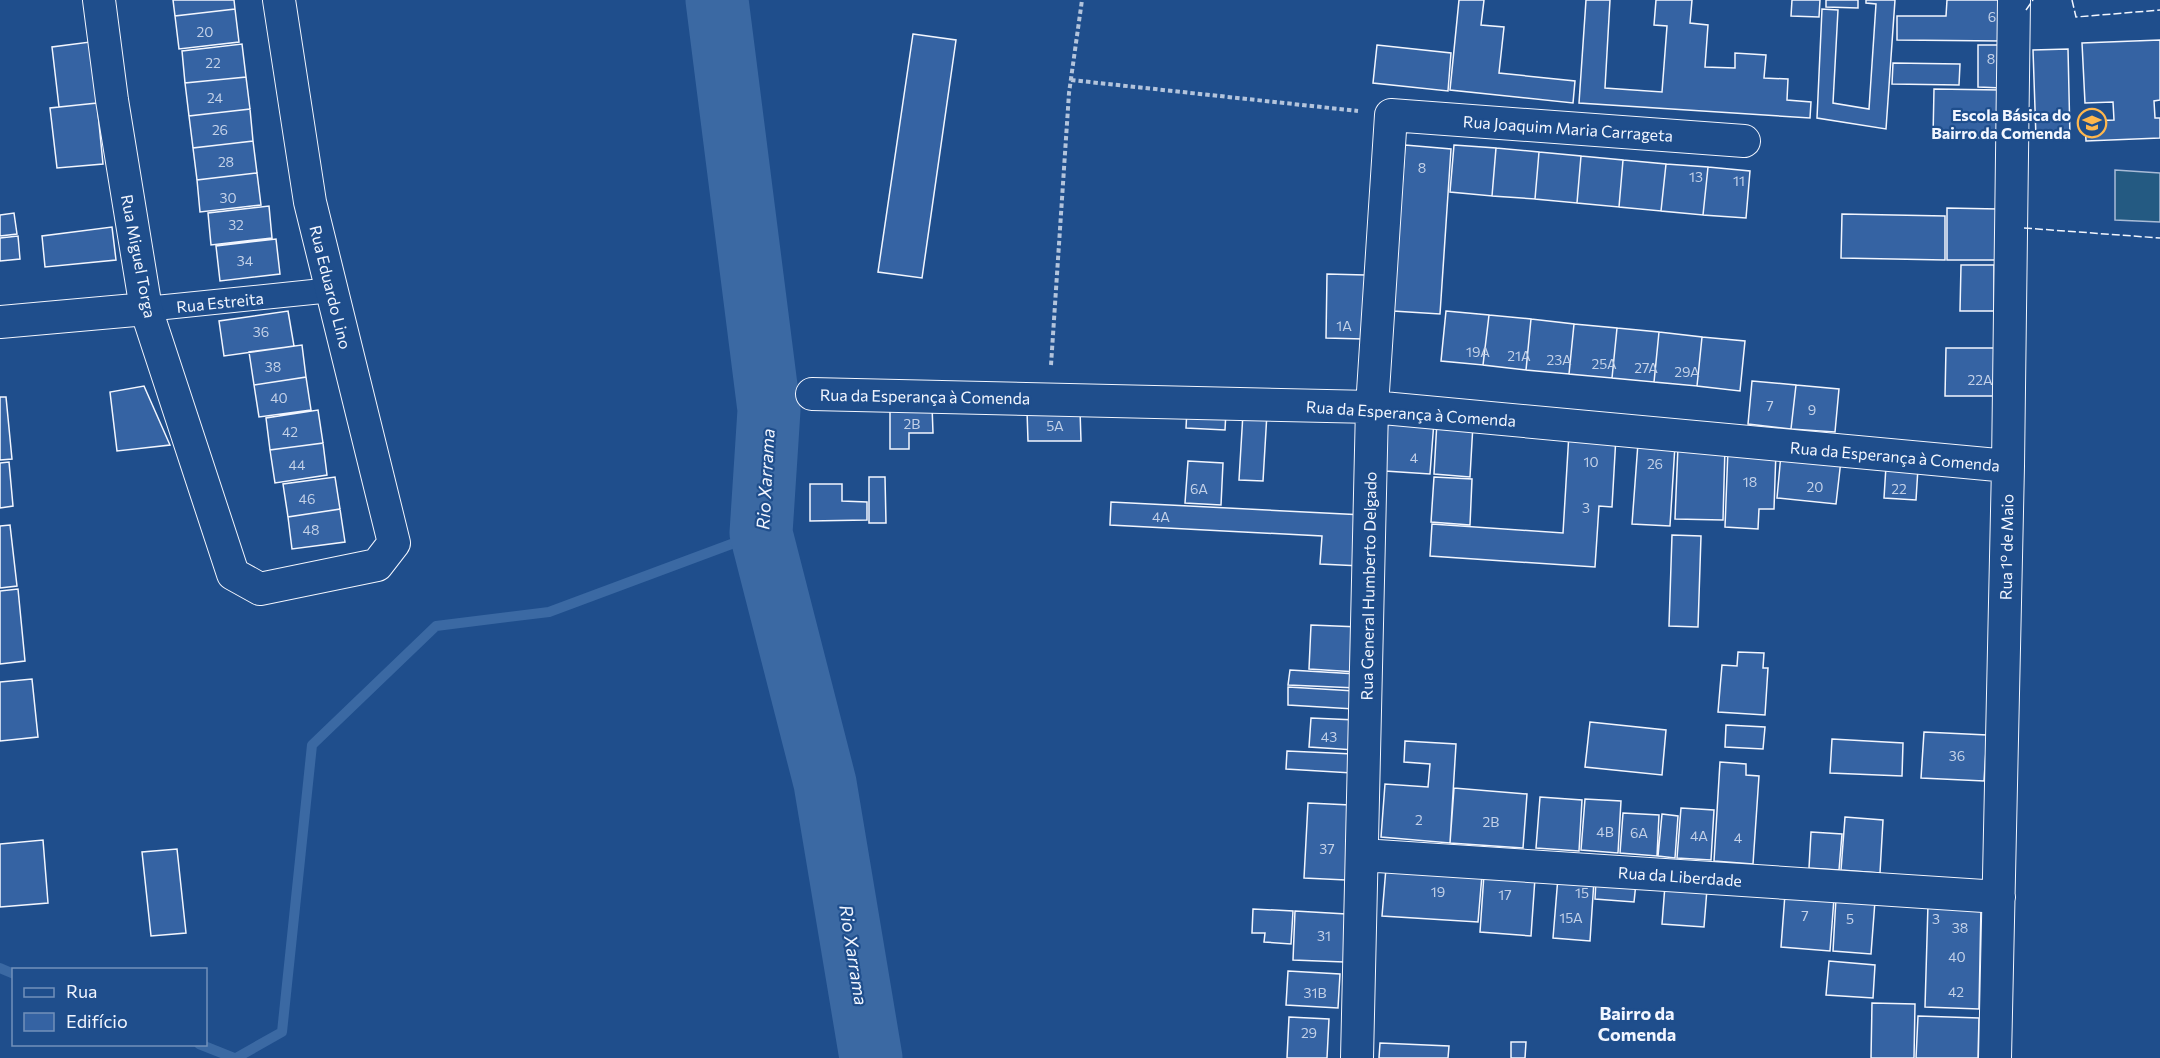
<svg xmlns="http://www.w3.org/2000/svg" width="2160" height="1058" font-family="Commissioner,sans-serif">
<rect width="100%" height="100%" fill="#1f4e8c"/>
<path fill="#245a82" stroke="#a8bbd7" stroke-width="1.5" d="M 2115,170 L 2160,173 L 2160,222 L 2115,220 Z"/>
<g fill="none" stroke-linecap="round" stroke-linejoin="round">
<path stroke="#3b69a3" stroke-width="10" d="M 0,968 L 14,974
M 199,1044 L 234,1058
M 236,1058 L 282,1032 L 312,745 L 436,626 L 549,612 L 761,533"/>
<path stroke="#3b69a3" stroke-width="63" d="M 717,0 L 769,410 L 761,533 L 825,783 L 871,1058"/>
</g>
<path fill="#3563a3" stroke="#f2f6ff" stroke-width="1.5" d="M 173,0 L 234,0 L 235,9 L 175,16 Z
M 1459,0 L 1484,0 L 1481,25 L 1504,27 L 1499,73 L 1575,81 L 1573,103 L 1450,90 Z
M 1586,0 L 1610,0 L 1605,88 L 1662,92 L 1667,26 L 1654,25 L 1656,0 L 1692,0 L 1690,23 L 1708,25 L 1705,67 L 1735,68 L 1735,53 L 1766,55 L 1764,78 L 1788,79 L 1787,100 L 1811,102 L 1810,118 L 1579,103 Z
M 1792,0 L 1820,0 L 1819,17 L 1791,16 Z
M 1826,0 L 1858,0 L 1858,8 L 1826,7 Z
M 1866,0 L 1895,0 L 1886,129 L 1817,118 L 1822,9 L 1838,10 L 1833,103 L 1869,109 L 1876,4 L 1866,3 Z
M 1947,0 L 2003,0 L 2002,41 L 1897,40 L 1897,16 L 1946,16 Z
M 235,9 L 239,42 L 179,49 L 175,16 Z
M 913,34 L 956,40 L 922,278 L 878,272 Z
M 2160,40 L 2160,100 L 2154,101 L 2155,118 L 2160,118 L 2160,138 L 2086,141 L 2085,121 L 2114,120 L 2113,102 L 2085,103 L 2082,43 Z
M 90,42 L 97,103 L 59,107 L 52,47 Z
M 242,44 L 246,77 L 185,83 L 182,51 Z
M 1377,45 L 1451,53 L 1448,91 L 1373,83 Z
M 1978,45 L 2002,45 L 2002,88 L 1978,87 Z
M 2068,49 L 2070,137 L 2036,138 L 2033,50 Z
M 1893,63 L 1960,64 L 1959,85 L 1892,84 Z
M 246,77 L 250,109 L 189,116 L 185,83 Z
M 1934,89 L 2001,90 L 2000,138 L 1933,137 Z
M 97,103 L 103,164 L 57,168 L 50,108 Z
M 250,109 L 253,141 L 193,148 L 189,116 Z
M 253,141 L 257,173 L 197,180 L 193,148 Z
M 1405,145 L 1451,149 L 1440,314 L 1393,311 Z
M 1454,145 L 1496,148 L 1492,196 L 1450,192 Z
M 1496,148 L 1539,152 L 1535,199 L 1492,196 Z
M 1539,152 L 1581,156 L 1577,203 L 1535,199 Z
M 1581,156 L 1623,160 L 1619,207 L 1577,203 Z
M 1623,160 L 1666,164 L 1661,211 L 1619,207 Z
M 1666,164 L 1708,167 L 1703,215 L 1661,211 Z
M 1708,167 L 1750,171 L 1746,218 L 1703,215 Z
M 257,173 L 261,205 L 200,212 L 197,180 Z
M 269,206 L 272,238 L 211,245 L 208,213 Z
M 1947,208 L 1998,209 L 1998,260 L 1947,260 Z
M 14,213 L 17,234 L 0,236 L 0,215 Z
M 1842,214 L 1945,216 L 1945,260 L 1841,258 Z
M 112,227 L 116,260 L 45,267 L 42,236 Z
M 18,236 L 20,259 L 0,261 L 0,238 Z
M 276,239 L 280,274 L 220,281 L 216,246 Z
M 1961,265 L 1994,265 L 1994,311 L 1960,311 Z
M 1327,274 L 1365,275 L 1363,339 L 1326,338 Z
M 288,311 L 294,346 L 224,356 L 219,321 Z
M 1446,311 L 1489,315 L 1483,365 L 1441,361 Z
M 1489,315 L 1531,319 L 1526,370 L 1483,365 Z
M 1531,319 L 1574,324 L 1569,374 L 1526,370 Z
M 1574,324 L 1617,328 L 1612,378 L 1569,374 Z
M 1617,328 L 1659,332 L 1654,382 L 1612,378 Z
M 1659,332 L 1702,337 L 1697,386 L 1654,382 Z
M 1702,337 L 1745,341 L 1740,391 L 1697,386 Z
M 302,345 L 306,377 L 254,385 L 249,352 Z
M 1946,348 L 1996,348 L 1996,396 L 1945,396 Z
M 306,377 L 311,410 L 259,417 L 254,385 Z
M 1752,381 L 1796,385 L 1791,429 L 1748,424 Z
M 1796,385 L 1839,389 L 1835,432 L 1791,429 Z
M 144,386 L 170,445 L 117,451 L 110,392 Z
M 0,397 L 6,397 L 12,459 L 0,460 Z
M 890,406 L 932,406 L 933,433 L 909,433 L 909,449 L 890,449 Z
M 1187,409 L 1226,411 L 1225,430 L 1186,428 Z
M 318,410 L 323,443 L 270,450 L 266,418 Z
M 1080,410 L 1081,441 L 1028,441 L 1027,411 Z
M 1243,413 L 1267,413 L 1263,481 L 1239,480 Z
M 1388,418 L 1434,421 L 1430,474 L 1385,471 Z
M 1437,421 L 1473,424 L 1470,477 L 1434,474 Z
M 1569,433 L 1616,436 L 1612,507 L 1599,506 L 1595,567 L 1430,556 L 1432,524 L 1563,533 Z
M 323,443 L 327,475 L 275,483 L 270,450 Z
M 1638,443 L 1675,445 L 1670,526 L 1632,524 Z
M 1678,446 L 1725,447 L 1723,520 L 1675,519 Z
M 1728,449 L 1776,451 L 1774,509 L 1759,509 L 1758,529 L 1725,527 Z
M 1781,454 L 1841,460 L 1836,504 L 1777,498 Z
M 1188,461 L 1223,463 L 1221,505 L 1185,503 Z
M 9,462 L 13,506 L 0,508 L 0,463 Z
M 1886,466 L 1918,468 L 1916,500 L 1884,498 Z
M 335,477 L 340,509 L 288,517 L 283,484 Z
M 869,477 L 885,477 L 886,523 L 869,523 Z
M 1434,477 L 1472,479 L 1470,525 L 1431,522 Z
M 810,484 L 842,484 L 842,501 L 867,502 L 867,520 L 810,521 Z
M 1111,502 L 1364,515 L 1361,566 L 1320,564 L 1322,536 L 1110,525 Z
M 340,509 L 345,542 L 292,549 L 288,517 Z
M 10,525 L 17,586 L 0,588 L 0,526 Z
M 1672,535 L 1701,536 L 1698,627 L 1669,626 Z
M 18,589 L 25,661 L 0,664 L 0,591 Z
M 1311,625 L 1360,627 L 1357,672 L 1309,669 Z
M 1738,652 L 1764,653 L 1763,668 L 1768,668 L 1765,715 L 1718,712 L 1722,665 L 1737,666 Z
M 1290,670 L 1357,674 L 1357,688 L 1288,685 Z
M 32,679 L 38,737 L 0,741 L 0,682 Z
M 1288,687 L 1355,691 L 1354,709 L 1288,705 Z
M 1311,718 L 1356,720 L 1355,750 L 1309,747 Z
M 1590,722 L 1666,730 L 1662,775 L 1585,767 Z
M 1726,725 L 1765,727 L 1763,749 L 1725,747 Z
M 1924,732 L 1987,735 L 1984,781 L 1921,778 Z
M 1832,739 L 1903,743 L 1902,776 L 1830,773 Z
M 1405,741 L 1456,744 L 1450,843 L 1381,837 L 1385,784 L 1428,787 L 1430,764 L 1404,762 Z
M 1287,751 L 1353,754 L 1352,773 L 1286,769 Z
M 1720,762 L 1746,764 L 1746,775 L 1759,776 L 1753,864 L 1714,861 Z
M 1454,788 L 1527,794 L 1523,848 L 1450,843 Z
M 1540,797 L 1582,800 L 1579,851 L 1536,848 Z
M 1585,799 L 1621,801 L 1618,853 L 1581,850 Z
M 1308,803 L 1350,805 L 1346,880 L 1304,878 Z
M 1681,808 L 1714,810 L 1711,860 L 1677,858 Z
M 1623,813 L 1659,815 L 1657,856 L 1620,853 Z
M 1662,814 L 1678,816 L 1675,858 L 1658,856 Z
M 1845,817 L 1883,820 L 1880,873 L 1841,870 Z
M 1811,832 L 1842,834 L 1839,870 L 1809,868 Z
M 43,840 L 48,903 L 0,907 L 0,844 Z
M 177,849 L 186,933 L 151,936 L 142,852 Z
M 1386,868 L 1482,875 L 1478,922 L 1382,916 Z
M 1484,874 L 1535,878 L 1531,936 L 1480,932 Z
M 1558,877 L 1594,880 L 1590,941 L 1553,938 Z
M 1596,880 L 1636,883 L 1634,902 L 1595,899 Z
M 1665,885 L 1707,889 L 1704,927 L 1662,924 Z
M 1785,894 L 1834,898 L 1830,951 L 1781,947 Z
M 1836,898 L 1875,901 L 1871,954 L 1833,951 Z
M 1928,904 L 1981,906 L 1979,1009 L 1925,1007 Z
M 1253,909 L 1293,911 L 1291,944 L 1264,942 L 1265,933 L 1252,933 Z
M 1295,911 L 1346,914 L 1344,962 L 1293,960 Z
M 1829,961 L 1875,965 L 1873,998 L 1826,995 Z
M 1288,971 L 1340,974 L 1338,1008 L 1286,1005 Z
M 1872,1003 L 1915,1004 L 1914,1058 L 1871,1058 Z
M 1918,1016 L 1979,1018 L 1978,1058 L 1916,1058 Z
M 1289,1017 L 1329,1019 L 1327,1058 L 1287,1058 Z
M 1511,1042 L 1526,1042 L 1525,1058 L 1511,1058 Z
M 1380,1043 L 1449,1046 L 1448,1058 L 1379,1058 Z"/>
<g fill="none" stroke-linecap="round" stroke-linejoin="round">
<g stroke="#f2f6ff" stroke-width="26">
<path id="pedestrian" d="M 146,309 L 332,290"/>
</g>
<g stroke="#f2f6ff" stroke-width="34">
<path id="minor" d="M 99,0 L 112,100 L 146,309 L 233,574 L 260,589 L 377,565 L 394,543 L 310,202 L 279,0
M 0,322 L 146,309
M 812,394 L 1372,407 L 2008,466
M 1362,855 L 1999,897
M 1357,1058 L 1372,407 L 1391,115 L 1744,141
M 1995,1058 L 2008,466 L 2014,0"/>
</g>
<path stroke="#b3c4dc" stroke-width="4" stroke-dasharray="4.5 3" stroke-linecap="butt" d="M 1071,80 L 1358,111
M 1051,365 L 1069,93 L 1082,0"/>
<use href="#pedestrian" stroke="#1f4e8c" stroke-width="24"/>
<use href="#minor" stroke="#1f4e8c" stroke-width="32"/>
<path stroke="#f2f6ff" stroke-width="1.5" stroke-dasharray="8 3" stroke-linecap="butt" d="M 2072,0 L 2076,17 L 2160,10
M 2026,10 L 2033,0
M 2024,228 L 2160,238"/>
</g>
<defs>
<g id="school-ring" transform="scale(1.5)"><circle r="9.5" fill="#1f4e8c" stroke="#ffb74d" stroke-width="1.5"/><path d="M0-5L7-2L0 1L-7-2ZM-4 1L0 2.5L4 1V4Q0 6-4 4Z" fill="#ffb74d"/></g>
</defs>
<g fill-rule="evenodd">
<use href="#school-ring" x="2092" y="123"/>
</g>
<g text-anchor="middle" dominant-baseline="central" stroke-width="4.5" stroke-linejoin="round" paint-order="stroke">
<g font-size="14" fill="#c3d1e8">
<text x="1992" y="16">6</text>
<text x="205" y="31">20</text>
<text x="1991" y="58">8</text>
<text x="213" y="62">22</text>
<text x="215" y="97">24</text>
<text x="220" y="129">26</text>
<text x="226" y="161">28</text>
<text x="1422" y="167">8</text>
<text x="1696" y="176">13</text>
<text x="1739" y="180">11</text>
<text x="228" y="197">30</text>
<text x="236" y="224">32</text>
<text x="245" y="260">34</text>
<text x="1344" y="325">1A</text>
<text x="261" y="331">36</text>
<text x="1478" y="351">19A</text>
<text x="1519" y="355">21A</text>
<text x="1559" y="359">23A</text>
<text x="1604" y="363">25A</text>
<text x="273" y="366">38</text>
<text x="1646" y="367">27A</text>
<text x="1687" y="371">29A</text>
<text x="1980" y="379">22A</text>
<text x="279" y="397">40</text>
<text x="1770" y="405">7</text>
<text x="1812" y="409">9</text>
<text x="912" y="423">2B</text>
<text x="1055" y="425">5A</text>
<text x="290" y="431">42</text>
<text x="1414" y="457">4</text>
<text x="1591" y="461">10</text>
<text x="1655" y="463">26</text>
<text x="297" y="464">44</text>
<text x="1750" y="481">18</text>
<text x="1815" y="486">20</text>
<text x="1199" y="488">6A</text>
<text x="1899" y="488">22</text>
<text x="307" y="498">46</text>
<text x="1586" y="507">3</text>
<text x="1161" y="516">4A</text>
<text x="311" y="529">48</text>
<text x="1329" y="736">43</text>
<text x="1957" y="755">36</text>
<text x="1419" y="819">2</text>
<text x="1491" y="821">2B</text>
<text x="1605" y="831">4B</text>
<text x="1639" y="832">6A</text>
<text x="1699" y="835">4A</text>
<text x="1738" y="837">4</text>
<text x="1327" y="848">37</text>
<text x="1438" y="891">19</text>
<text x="1582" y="892">15</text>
<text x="1505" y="894">17</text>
<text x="1805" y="915">7</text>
<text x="1571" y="917">15A</text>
<text x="1850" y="918">5</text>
<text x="1936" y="918">3</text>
<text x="1960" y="927">38</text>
<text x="1324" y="935">31</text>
<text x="1957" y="956">40</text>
<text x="1956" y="991">42</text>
<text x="1315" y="992">31B</text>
<text x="1309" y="1032">29</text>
</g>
<g font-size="16" font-weight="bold" fill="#f2f6ff" stroke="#1f4e8c" text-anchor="end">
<text x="2071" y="114">Escola Básica do<tspan x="2071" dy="18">Bairro da Comenda</tspan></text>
</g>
<g font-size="16" fill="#f2f6ff" stroke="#1f4e8c">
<text transform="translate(1568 128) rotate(4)">Rua Joaquim Maria Carrageta</text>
<text transform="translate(139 256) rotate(79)">Rua Miguel Torga</text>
<text transform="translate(331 287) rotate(76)">Rua Eduardo Lino</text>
<text transform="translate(220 302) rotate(-6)">Rua Estreita</text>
<text transform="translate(925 396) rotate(1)">Rua da Esperança à Comenda</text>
<text transform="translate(1411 413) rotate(4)">Rua da Esperança à Comenda</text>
<text transform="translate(1895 456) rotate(5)">Rua da Esperança à Comenda</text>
<text transform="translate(2006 547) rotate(-89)">Rua 1º de Maio</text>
<text transform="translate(1368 586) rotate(-89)">Rua General Humberto Delgado</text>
<text transform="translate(1680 876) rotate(4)">Rua da Liberdade</text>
</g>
<g font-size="18" font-style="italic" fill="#f2f6ff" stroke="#1f4e8c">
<text transform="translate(765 479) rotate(-87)">Rio Xarrama</text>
<text transform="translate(854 955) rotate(81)">Rio Xarrama</text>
</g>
<g font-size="18" font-weight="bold" fill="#f2f6ff" stroke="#1f4e8c">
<text x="1637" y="1013">Bairro da<tspan x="1637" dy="21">Comenda</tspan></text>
</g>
</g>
<rect x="12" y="968" width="195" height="78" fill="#1f4e8c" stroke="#7391ba" stroke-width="1.5"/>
<rect x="24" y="988" width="30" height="9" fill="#1f4e8c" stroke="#7391ba" stroke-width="1.5"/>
<text x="66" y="998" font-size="18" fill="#f2f6ff">Rua</text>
<rect x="24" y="1013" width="30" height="18" fill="#3563a3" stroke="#7391ba" stroke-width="1.5"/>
<text x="66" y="1028" font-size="18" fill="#f2f6ff">Edifício</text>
</svg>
